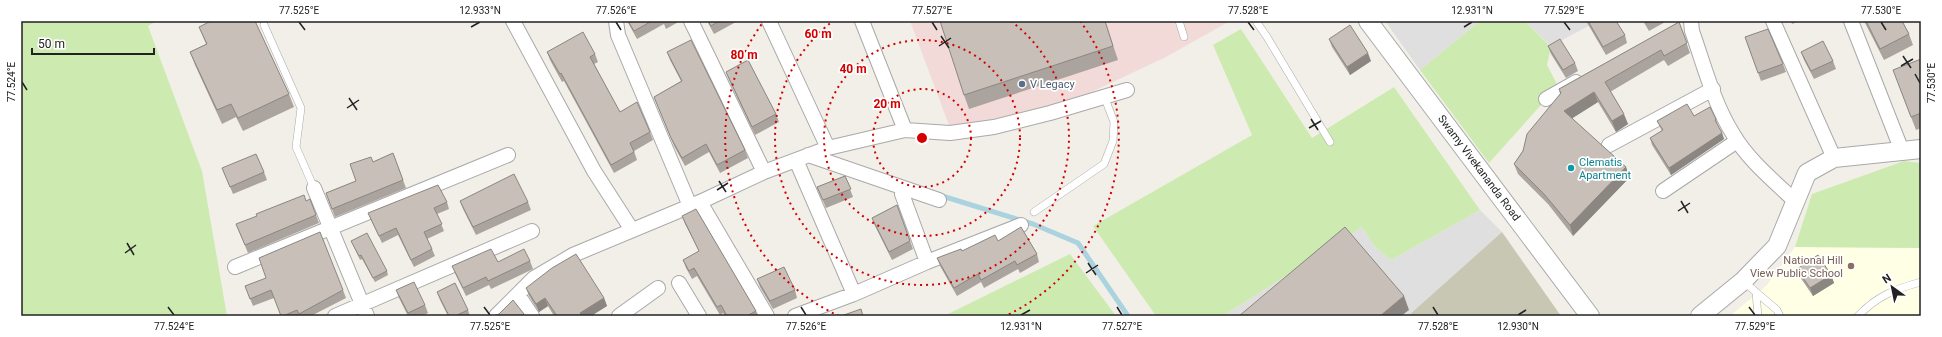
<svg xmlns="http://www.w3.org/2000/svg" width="1942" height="337" font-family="Roboto,sans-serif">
<rect width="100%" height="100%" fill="#f2efe9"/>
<path fill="#e0dfdf" d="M 1385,21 L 1480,21 L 1420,70 Z
M 1525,21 L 1598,21 L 1551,46 Z
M 1480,210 L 1502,232 L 1408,316 L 1223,316 L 1362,227 L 1375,247 L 1391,260 Z"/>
<path fill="#f2dad9" d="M 910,21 L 1230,21 L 1166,57 L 1053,110 L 950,128 Z"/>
<path fill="#ffffe5" d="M 1795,247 L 1921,248 L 1921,316 L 1730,316 L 1767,285 Z"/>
<path fill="#c7c7b4" d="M 1502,232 L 1561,316 L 1408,316 Z"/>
<path fill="#cdebb0" d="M 21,21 L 157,21 L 148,26 L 202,171 L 227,316 L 21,316 Z
M 1480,21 L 1525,21 L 1551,47 L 1547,65 L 1558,86 L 1489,163 L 1420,70 Z
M 1241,29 L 1312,138 L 1394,87 L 1480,210 L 1391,260 L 1375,247 L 1362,227 L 1223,316 L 1156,316 L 1093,226 L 1252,135 L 1213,45 Z
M 1904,161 L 1921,163 L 1921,248 L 1795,247 L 1812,194 Z
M 1070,254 L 1116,316 L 944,316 Z"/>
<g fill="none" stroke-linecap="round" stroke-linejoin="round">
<path stroke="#aad3df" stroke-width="5" d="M 939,195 L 1033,224 L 1078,243 L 1128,316"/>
<g stroke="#a9a9a9" stroke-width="8">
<path id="service" d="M 1179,21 L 1184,37
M 1256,21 L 1267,37 L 1330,142
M 264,25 L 301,108 L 296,147 L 314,188
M 1034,212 L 1104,164 L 1113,141 L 1114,122 L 1104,96
M 1743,281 L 1777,310 L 1780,316
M 1756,293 L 1758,316
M 1858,316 C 1877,296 1895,289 1921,282"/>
</g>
<g stroke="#a9a9a9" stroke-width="16">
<path id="minor" d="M 513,21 L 594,171 L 632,230
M 616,21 L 618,35 L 690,206
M 691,21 L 764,172
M 769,21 L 828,148
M 862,21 L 905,130
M 1691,21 L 1692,31 C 1704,65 1714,104 1733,134 C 1748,160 1774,181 1796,202
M 1773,21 L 1834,158
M 1851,21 L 1902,151
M 1546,99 L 1576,82
M 1609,145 L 1713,89
M 808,155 L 939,200
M 796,160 L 854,294
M 314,188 L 367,316
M 1663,191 L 1737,141
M 902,194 L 927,262
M 700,202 L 767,316
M 235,267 L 508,155
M 679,283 L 699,316
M 518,295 L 532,316
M 335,316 L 532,231
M 496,316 L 534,278 L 573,255 L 700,202 L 764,172 L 828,148 L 905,130 L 950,133 L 994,127 L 1050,113 L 1127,90
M 619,316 L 658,288
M 795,316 L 854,294 L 927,262 L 1021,225"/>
</g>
<g stroke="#a9a9a9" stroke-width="20">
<path id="tertiary" d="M 1368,21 L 1590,316
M 1700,316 L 1743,281 L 1777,246 L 1807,173 L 1834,158 L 1921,149"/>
</g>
<use href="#service" stroke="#fff" stroke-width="7"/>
<use href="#minor" stroke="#fff" stroke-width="14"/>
<use href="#tertiary" stroke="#fff" stroke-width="18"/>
</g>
<path fill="#aba49e" d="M 627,21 L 680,21 L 666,29 L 664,24 L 637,39 Z
M 707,21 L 735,21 L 736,22 L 714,34 Z
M 1105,21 L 1118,60 L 969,109 L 964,95 Z
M 1586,21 L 1625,35 L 1627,43 L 1606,55 Z
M 1643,21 L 1667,21 L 1649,31 Z
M 1791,21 L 1799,21 L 1792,24 Z
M 1864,21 L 1902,21 L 1909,34 L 1913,45 L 1884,60 Z
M 1679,22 L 1690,53 L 1668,66 L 1664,60 L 1610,92 L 1628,124 L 1616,132 L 1598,102 L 1572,118 L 1630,177 L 1573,236 L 1548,204 L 1518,174 L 1514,164 L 1560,94 L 1559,89 Z
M 199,27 L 289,94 L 294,107 L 243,131 L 236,117 L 222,124 L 195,65 L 190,52 L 206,44 Z
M 1745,37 L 1783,64 L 1786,72 L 1761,81 Z
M 1329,39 L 1371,61 L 1350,75 L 1332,47 Z
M 1548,46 L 1575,63 L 1578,71 L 1566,78 L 1551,54 Z
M 547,52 L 595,54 L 598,62 L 594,64 L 620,112 L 650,132 L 653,140 L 634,151 L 637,160 L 614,173 L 564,81 L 562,82 L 550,60 Z
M 667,52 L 745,150 L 748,158 L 720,173 L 709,152 L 685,166 L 674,146 L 654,97 L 681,81 L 670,60 Z
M 1801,52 L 1833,61 L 1836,69 L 1814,79 L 1804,60 Z
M 1921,59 L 1921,128 L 1916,130 L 1898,83 Z
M 726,72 L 776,114 L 779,122 L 755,135 L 729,80 Z
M 1694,116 L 1716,119 L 1718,126 L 1722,133 L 1724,139 L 1671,175 L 1652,145 L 1650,138 L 1662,131 L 1657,121 Z
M 393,153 L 406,188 L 335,217 L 326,193 L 356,181 L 373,162 Z
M 222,168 L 264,172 L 267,180 L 233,194 Z
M 845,176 L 853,197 L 826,208 L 817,187 Z
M 460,201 L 528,202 L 531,210 L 476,235 L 463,209 Z
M 447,202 L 449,209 L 437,214 L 444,231 L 427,239 L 432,249 L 435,256 L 414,267 L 398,235 L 382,243 L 371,220 L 368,213 Z
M 897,205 L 913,249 L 892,260 L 875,226 L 872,218 Z
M 316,215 L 319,223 L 248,253 L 236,224 Z
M 682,216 L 756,311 L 758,316 L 725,316 L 723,313 L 720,315 L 697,276 L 692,279 L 686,268 L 683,260 L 699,251 L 685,224 Z
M 351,241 L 387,271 L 388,275 L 375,282 L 362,259 L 360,260 Z
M 998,241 L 1037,254 L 1039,262 L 1020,273 L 1018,269 L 984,288 L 981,282 L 957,296 L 940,266 L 937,258 Z
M 530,261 L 533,269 L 491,289 L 489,285 L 466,296 L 455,273 L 452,266 L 498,262 Z
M 1797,269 L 1831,275 L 1834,283 L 1813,296 L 1800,277 Z
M 757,279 L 795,290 L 797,298 L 773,309 L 760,287 Z
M 245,286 L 343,290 L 346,298 L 311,316 L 281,316 L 274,298 L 253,306 Z
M 526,288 L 604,298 L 607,306 L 591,316 L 554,316 L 548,306 L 539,312 L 529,296 Z
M 396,290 L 425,305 L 428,313 L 422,316 L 408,316 L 399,298 Z
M 437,292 L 468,310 L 470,316 L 448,316 L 440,300 Z"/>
<path fill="#8b8681" d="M 1368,53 L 1371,61 L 1350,75 L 1347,67 Z
M 1594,92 L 1598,102 L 1568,121 L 1564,111 Z
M 1624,114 L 1628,124 L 1616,132 L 1612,121 Z
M 1722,133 L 1724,139 L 1671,175 L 1669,168 Z
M 1626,167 L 1630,177 L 1573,236 L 1570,225 Z
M 1831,275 L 1834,283 L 1813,296 L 1810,288 Z
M 1404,296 L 1409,310 L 1401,316 L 1380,316 Z
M 545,298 L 548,306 L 539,312 L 536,304 Z
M 604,298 L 607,306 L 591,316 L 580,316 L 580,313 Z"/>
<path fill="#c7bfb8" stroke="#8b8681" d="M 211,21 L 255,21 L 289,94 L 238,118 L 231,104 L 217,110 L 190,52 L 207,44 L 199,27 Z
M 628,21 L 652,21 L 634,31 Z
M 708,21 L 719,21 L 711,26 Z
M 940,21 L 1105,21 L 1113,46 L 964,95 Z
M 1588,21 L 1616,21 L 1625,35 L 1603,47 Z
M 1866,21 L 1902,21 L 1909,34 L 1880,49 Z
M 1679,22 L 1687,43 L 1664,56 L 1661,50 L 1605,82 L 1624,114 L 1612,121 L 1594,92 L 1564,111 L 1626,167 L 1570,225 L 1544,194 L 1514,164 L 1523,151 L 1527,134 L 1561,93 L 1559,89 Z
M 1350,25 L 1368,53 L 1347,67 L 1329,39 Z
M 1768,29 L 1783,64 L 1758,73 L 1745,37 Z
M 583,32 L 595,54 L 590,57 L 620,112 L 637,102 L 650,132 L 630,143 L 634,152 L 611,165 L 561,73 L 560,74 L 547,52 Z
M 1560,39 L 1575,63 L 1563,70 L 1548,46 Z
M 691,40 L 745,150 L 717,165 L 706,144 L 682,158 L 671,138 L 654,97 L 682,81 L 667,52 Z
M 1823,41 L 1833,61 L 1811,71 L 1801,52 Z
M 1921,59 L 1921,113 L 1911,117 L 1893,70 Z
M 748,60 L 776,114 L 752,127 L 726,72 Z
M 1687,104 L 1694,116 L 1710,107 L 1716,119 L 1715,120 L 1722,133 L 1669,168 L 1650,138 L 1663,130 L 1657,121 Z
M 393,153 L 403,180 L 332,209 L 326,193 L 356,181 L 350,164 L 371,157 L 373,162 Z
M 256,154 L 264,172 L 230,187 L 222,168 Z
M 514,174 L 528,202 L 473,227 L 460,201 Z
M 845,176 L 851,189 L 823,200 L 817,187 Z
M 438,185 L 447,202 L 434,208 L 442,224 L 424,232 L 432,249 L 411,260 L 396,228 L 379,236 L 368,213 Z
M 304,195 L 306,201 L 310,199 L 316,215 L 245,245 L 236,224 L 257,216 L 256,214 Z
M 897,205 L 910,241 L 889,252 L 872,218 Z
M 696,209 L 756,311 L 747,316 L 727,316 L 721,305 L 717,307 L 694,268 L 689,271 L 683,260 L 699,251 L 682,216 Z
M 1021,227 L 1037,254 L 1017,265 L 1015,261 L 981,280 L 978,274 L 954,288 L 937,258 L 961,249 L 962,251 L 995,235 L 998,241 Z
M 1345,227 L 1404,296 L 1380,316 L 1239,316 Z
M 320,232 L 343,290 L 299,314 L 297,310 L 283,316 L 281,316 L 271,290 L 250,299 L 245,286 L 266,278 L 259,258 Z
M 367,233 L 387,271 L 373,278 L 361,255 L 359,256 L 351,241 Z
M 491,249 L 498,262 L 524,249 L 530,261 L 488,281 L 486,277 L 463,288 L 452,266 Z
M 576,254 L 604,298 L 580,313 L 581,315 L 580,316 L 557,316 L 545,298 L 536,304 L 526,288 L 552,268 Z
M 1818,255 L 1831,275 L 1810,288 L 1797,269 Z
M 784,267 L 795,290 L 770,301 L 757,279 Z
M 414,282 L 425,305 L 408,313 L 396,290 Z
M 455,283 L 468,310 L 455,316 L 449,316 L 437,292 Z
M 513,300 L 524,314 L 521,316 L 493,316 L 499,314 Z
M 861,309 L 863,316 L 841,316 Z"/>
<path fill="none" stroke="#222" stroke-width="1.5" d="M 299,22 L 305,30M 616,22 L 621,30M 932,22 L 937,30M 1248,22 L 1254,30M 1564,22 L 1570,30M 1881,22 L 1886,30M 471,27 L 480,22M 1464,27 L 1472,22M 941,36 L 949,48M 939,46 L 951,38M 1903,56 L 1911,68M 1901,66 L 1913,59M 1915,74 L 1920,83M 22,82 L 27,90M 349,98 L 357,110M 347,108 L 359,100M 1311,119 L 1318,130M 1309,128 L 1321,121M 719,181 L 726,192M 717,190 L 728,183M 1681,201 L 1688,213M 1678,211 L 1690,203M 127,243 L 134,255M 125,253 L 136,245M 1088,263 L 1096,275M 1086,273 L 1098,265M 168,307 L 174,315M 484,307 L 490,315M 801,307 L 806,315M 1117,307 L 1122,315M 1433,307 L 1438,315M 1749,307 L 1755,315M 1021,315 L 1030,310M 1518,315 L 1526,310"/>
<g fill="none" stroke="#d40000" stroke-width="2" stroke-dasharray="2 4">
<circle cx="922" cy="138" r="49"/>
<circle cx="922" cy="138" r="98"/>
<path d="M1011 21A147 147 0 1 1 833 21"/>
<path d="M839 316A196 196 0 0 1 764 21M1080 21A196 196 0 0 1 1005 316"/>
</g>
<circle fill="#5c6f8a" stroke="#fff" stroke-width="1.5" cx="1022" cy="84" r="4"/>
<circle fill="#0f9aa8" stroke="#fff" stroke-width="1.5" cx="1571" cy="168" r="4"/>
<circle fill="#8d6e63" stroke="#fff" stroke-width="1.5" cx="1851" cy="266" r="4"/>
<g text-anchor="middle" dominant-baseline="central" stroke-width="3.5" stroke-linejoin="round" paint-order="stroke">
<g font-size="11" fill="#4e5e75" stroke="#fff" text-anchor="start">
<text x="1030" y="84">V Legacy</text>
</g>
<g font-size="11" fill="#0d838f" stroke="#fff" text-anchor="start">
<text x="1579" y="162">Clematis<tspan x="1579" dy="13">Apartment</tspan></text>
</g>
<g font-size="11" fill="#222" stroke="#fff">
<text transform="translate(1479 168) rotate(53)">Swamy Vivekananda Road</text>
</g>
<g font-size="11" fill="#785e54" stroke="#fff" text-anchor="end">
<text x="1843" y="260">National Hill<tspan x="1843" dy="13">View Public School</tspan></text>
</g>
</g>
<circle cx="922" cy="138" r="6" fill="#d40000" stroke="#fff" stroke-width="2"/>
<g font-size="12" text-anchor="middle" font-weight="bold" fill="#d40000" stroke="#fff" stroke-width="3.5" stroke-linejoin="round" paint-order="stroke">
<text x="818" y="38">60 m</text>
<text x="744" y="59">80 m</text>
<text x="853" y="73">40 m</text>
<text x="887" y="108">20 m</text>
</g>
<rect width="1942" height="337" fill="none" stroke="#ffffff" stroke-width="44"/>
<g transform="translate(1892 287) rotate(327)" stroke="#ffffff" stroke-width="3" paint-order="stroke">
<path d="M0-3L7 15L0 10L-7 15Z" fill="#222222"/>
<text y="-6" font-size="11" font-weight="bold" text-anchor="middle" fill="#222222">N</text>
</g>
<path d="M32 48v6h122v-6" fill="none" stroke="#222222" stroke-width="2"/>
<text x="38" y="48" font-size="12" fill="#222222" stroke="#ffffff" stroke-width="3" paint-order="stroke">50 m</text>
<rect x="22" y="22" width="1898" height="293" fill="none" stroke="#222" stroke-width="1.5"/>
<g font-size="10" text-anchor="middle" fill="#222">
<text x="299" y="14">77.525°E</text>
<text x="480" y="14">12.933°N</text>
<text x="616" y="14">77.526°E</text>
<text x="932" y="14">77.527°E</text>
<text x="1248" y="14">77.528°E</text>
<text x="1472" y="14">12.931°N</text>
<text x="1564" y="14">77.529°E</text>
<text x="1881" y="14">77.530°E</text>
<text transform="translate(11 82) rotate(-90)" y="4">77.524°E</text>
<text transform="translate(1931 83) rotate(-90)" y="4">77.530°E</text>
<text x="174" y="330">77.524°E</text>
<text x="490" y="330">77.525°E</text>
<text x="806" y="330">77.526°E</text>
<text x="1021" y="330">12.931°N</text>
<text x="1122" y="330">77.527°E</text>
<text x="1438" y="330">77.528°E</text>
<text x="1518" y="330">12.930°N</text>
<text x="1755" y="330">77.529°E</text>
</g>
</svg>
